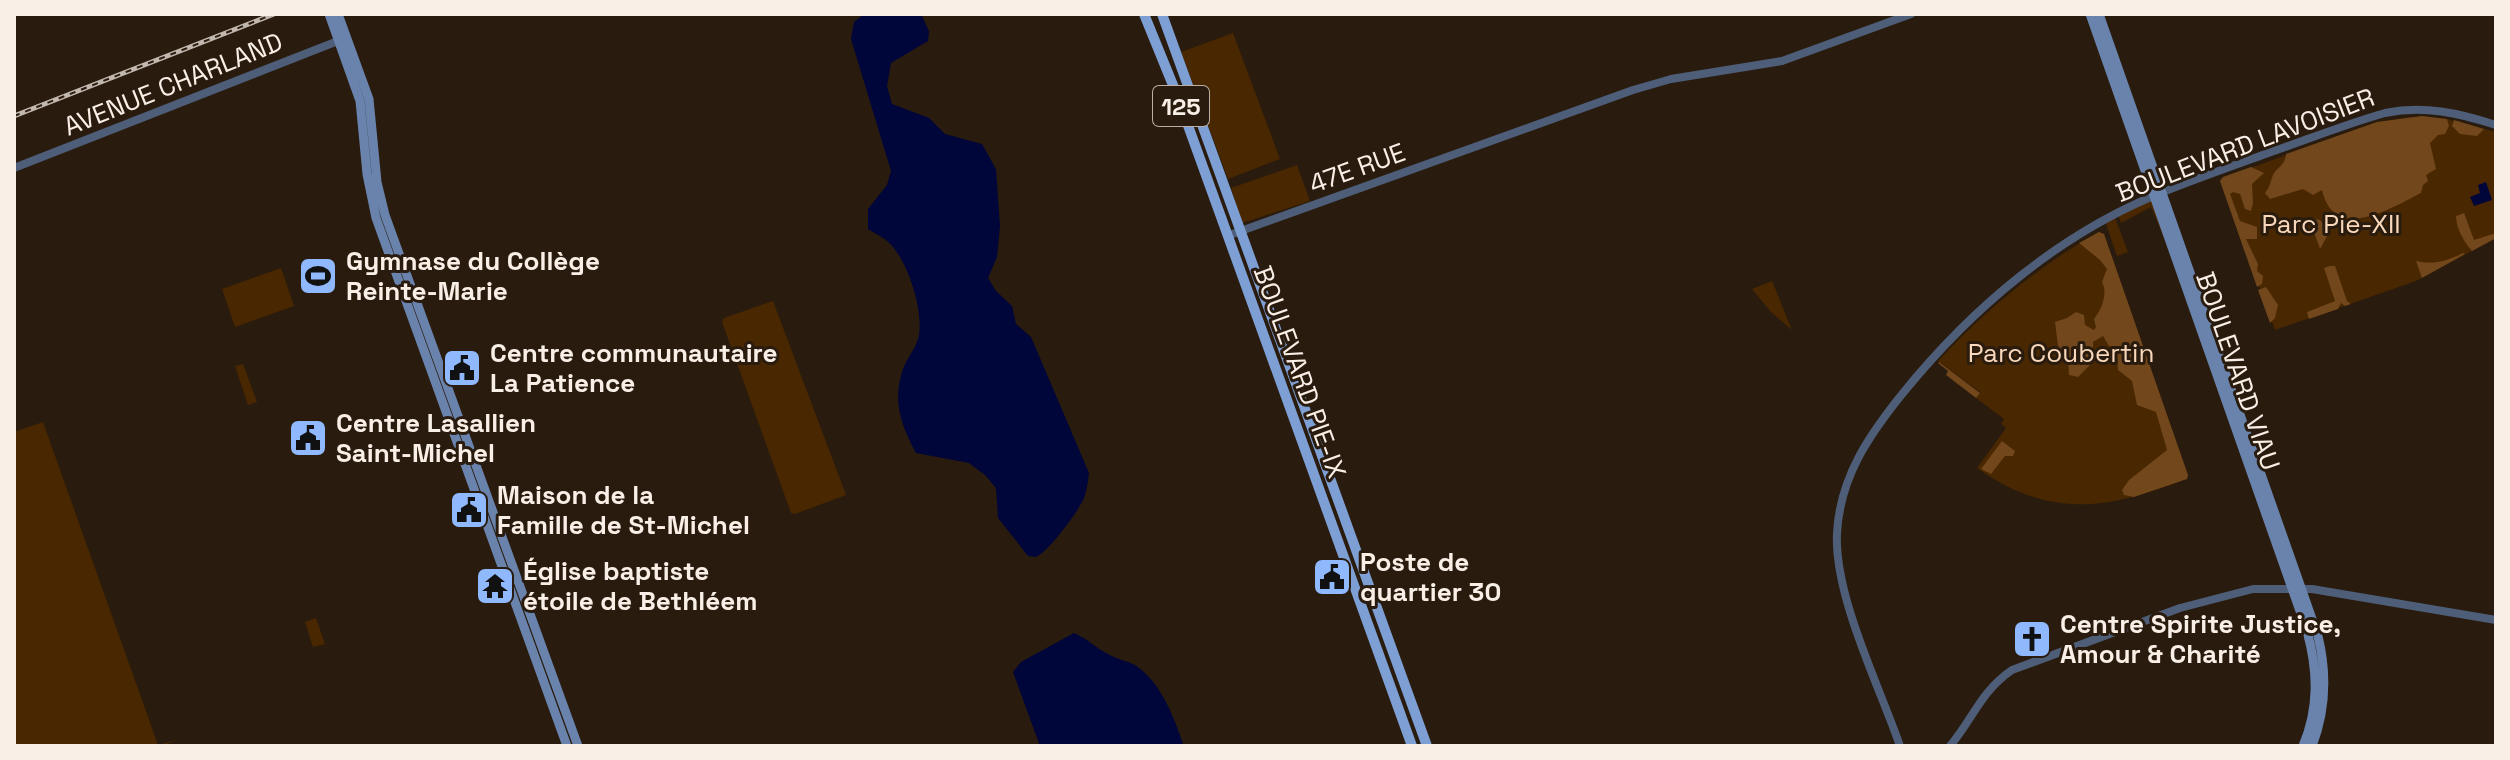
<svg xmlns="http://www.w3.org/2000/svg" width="2510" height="760" font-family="'Space Grotesk',sans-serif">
<rect width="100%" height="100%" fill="#291b0e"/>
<path fill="#492700" d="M 1233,33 L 1280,159 L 1228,179 L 1181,52 Z
M 2411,117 L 2447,119 L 2496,132 L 2496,238 L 2416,281 L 2275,330 L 2220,179 L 2377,122 Z
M 1297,165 L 1310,201 L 1242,223 L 1231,188 Z
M 2153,196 L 2168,238 L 2165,240 L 2151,207 L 2121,223 L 2118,214 Z
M 2114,215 L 2128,252 L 2117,256 L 2105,221 Z
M 2099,232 L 2104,234 L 2188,477 C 2177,484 2161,488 2148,492 C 2084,514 2032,507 1977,468 L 2006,428 L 2001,424 L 2004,419 L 1976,398 L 1980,392 L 1938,361 C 1986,310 2038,266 2099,232 Z
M 281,268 L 294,306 L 235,327 L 222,289 Z
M 1772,281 L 1792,330 L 1771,312 L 1752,289 Z
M 773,301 L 846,495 L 795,514 L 791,513 L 722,322 L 724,318 Z
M 243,364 L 257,402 L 248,405 L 235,366 Z
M 43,422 L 158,745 L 180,739 L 161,746 L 14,746 L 14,432 Z
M 316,618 L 325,644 L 313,647 L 305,622 Z"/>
<path fill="#71471b" d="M 2422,116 L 2447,119 L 2449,126 L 2445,134 L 2438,135 L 2430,143 L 2436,169 L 2426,175 L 2428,181 L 2423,185 L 2421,193 C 2390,209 2334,243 2322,190 L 2313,195 L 2303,189 L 2270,199 L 2265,193 C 2270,187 2270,182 2273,175 C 2277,167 2285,166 2286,154 L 2377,122 Z
M 2454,120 L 2484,129 L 2477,136 L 2460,134 L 2452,126 Z
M 2251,167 L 2264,173 L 2252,184 L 2253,203 L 2251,211 L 2245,209 L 2240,194 L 2233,192 L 2230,194 L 2240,221 L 2257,227 L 2257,239 L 2246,239 L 2258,264 L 2257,271 L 2263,276 L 2262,284 L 2257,287 L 2220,181 L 2223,177 Z
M 2464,213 L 2474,240 L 2496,233 L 2496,238 L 2472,251 C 2464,242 2456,228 2456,216 Z
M 2309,218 L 2320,220 L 2330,231 L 2320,249 Z
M 2099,232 L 2104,234 L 2188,475 L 2187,479 L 2134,497 L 2124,495 L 2122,490 L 2129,480 L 2167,450 L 2156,412 L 2137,405 L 2132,381 L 2118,370 L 2117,348 L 2109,346 L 2103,336 L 2093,342 L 2093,350 L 2098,357 L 2078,377 L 2069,375 L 2068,359 L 2058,346 L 2055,322 L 2067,318 L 2076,312 L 2084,315 L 2085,325 L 2094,330 L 2096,327 L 2094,319 C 2102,309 2108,293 2102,282 L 2107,269 L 2100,260 L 2079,243 Z
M 2463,253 L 2465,254 L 2422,278 L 2416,261 C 2434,265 2447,261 2463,253 Z
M 2330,266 L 2335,266 L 2347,301 L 2351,304 L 2345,306 L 2341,303 L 2338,309 L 2309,319 L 2307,312 L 2335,301 L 2324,268 Z
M 2266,287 L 2278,305 L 2275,318 L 2270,323 L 2258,290 Z
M 1939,362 L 1980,393 L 1976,398 L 1946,375 L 1948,371 L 1938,363 Z
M 2002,441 L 2015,451 L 2013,456 L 2005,456 L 1991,474 L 1981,469 Z"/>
<path fill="#00053a" d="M 864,14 L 921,14 L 929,31 L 928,41 L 891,63 L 887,86 L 892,104 L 929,118 L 945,134 L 982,144 L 996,169 L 1000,226 L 997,257 L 988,278 L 996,291 L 1012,306 L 1016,324 L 1031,337 L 1089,473 C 1088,481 1087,490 1084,498 C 1078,512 1049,551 1036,557 L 1028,556 L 998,518 L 996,488 L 985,475 L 969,463 L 916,453 C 901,425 892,401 903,369 C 907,358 917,347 919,335 C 923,310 909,266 893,247 C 887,239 876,234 868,229 L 868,209 L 887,185 L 891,171 L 851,39 L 854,22 Z
M 2486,182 L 2492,200 L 2474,206 L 2470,197 L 2480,193 L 2478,185 Z
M 1074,633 C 1088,639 1098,650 1112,656 C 1119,660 1128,661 1135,665 C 1162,683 1174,718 1184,746 L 1040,746 L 1013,672 L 1021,662 Z"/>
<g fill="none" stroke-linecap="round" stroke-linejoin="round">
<path stroke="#4e5e78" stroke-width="8" d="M 14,168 L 343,39
M 1227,236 L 1633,90 L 1671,79 L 1782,61 L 1911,14
M 1900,746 C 1879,685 1834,596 1837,533 C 1840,477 1869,435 1903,393 C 1972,308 2060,233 2163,192 C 2198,178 2235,165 2271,152 C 2309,139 2346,124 2385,113 C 2424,105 2459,113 2496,125
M 1950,746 C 1973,719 1980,692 2012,670 L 2180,608 L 2253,589 L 2312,589 L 2496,620"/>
<path stroke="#6983ac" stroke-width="9" d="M 329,14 L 360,101 L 367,174 L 376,218 L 567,746
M 338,14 L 369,99 L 377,182 L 385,215 L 578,746
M 2090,14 L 2307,631 C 2318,671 2319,708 2303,746
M 2099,14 L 2318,636 C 2327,673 2326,710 2312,746"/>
<path stroke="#7e9fd4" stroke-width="10" d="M 1144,14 L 1177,95 L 1412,746
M 1162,14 L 1427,746"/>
<g stroke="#c2b7ae" stroke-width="5">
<path id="rail" d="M 14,116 L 274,14"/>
</g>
<use href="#rail" stroke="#291b0e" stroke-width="2" stroke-dasharray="6" stroke-linecap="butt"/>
</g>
<defs>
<g id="stadium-square" transform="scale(2)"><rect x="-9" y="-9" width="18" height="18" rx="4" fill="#8fb8fd" stroke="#291b0e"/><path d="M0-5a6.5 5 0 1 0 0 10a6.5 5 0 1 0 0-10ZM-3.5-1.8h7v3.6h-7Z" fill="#111"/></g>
<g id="civic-square" transform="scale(2)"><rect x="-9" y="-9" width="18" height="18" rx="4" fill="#8fb8fd" stroke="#291b0e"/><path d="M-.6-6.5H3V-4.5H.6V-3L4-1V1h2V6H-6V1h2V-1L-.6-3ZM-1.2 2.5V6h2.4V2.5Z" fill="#111"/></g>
<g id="temple-square" transform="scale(2)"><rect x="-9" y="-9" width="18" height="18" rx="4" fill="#8fb8fd" stroke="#291b0e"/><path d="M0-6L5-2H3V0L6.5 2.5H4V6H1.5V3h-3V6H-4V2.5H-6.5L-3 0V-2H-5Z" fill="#111"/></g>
<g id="church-square" transform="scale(2)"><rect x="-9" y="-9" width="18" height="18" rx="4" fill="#8fb8fd" stroke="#291b0e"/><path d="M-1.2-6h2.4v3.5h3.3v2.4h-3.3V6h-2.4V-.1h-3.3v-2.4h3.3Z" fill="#111"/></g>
</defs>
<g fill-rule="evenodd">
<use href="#stadium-square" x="318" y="276"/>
<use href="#civic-square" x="462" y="368"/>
<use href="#civic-square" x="308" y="438"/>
<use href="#civic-square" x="469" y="510"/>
<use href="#civic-square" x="1332" y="577"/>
<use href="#temple-square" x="495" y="586"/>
<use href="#church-square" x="2032" y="639"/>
</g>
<g text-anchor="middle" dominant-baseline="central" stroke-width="6" stroke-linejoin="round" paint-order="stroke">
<rect fill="#291b0e" stroke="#bbafa6" stroke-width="2" x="1153" y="86" width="56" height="40" rx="6"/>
<g font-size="24" font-weight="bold" fill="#f9efe7">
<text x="1181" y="106">125</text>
</g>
<g font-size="26" fill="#f9efe7" stroke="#291b0e">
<text transform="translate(173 84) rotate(-22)">AVENUE CHARLAND</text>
<text transform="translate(2245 145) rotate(-21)">BOULEVARD LAVOISIER</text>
<text transform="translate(1357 168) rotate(-20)">47E RUE</text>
<text transform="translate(2238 371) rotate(71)">BOULEVARD VIAU</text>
<text transform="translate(1300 372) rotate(70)">BOULEVARD PIE-IX</text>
</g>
<g font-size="26" fill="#f8d7ba" stroke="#291b0e">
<text x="2331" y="224">Parc Pie-XII</text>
<text x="2061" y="353">Parc Coubertin</text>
</g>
<g font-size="26" font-weight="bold" fill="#f9efe7" stroke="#291b0e" text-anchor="start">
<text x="346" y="261">Gymnase du Collège<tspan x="346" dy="30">Reinte-Marie</tspan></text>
<text x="490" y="353">Centre communautaire<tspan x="490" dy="30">La Patience</tspan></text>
<text x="336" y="423">Centre Lasallien<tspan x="336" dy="30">Saint-Michel</tspan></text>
<text x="497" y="495">Maison de la<tspan x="497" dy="30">Famille de St-Michel</tspan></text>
<text x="1360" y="562">Poste de<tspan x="1360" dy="30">quartier 30</tspan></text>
<text x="523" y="571">Église baptiste<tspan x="523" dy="30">étoile de Bethléem</tspan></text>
<text x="2060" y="624">Centre Spirite Justice,<tspan x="2060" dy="30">Amour &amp; Charité</tspan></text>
</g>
</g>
<rect width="2510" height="760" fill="none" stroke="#f9efe7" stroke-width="32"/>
</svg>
